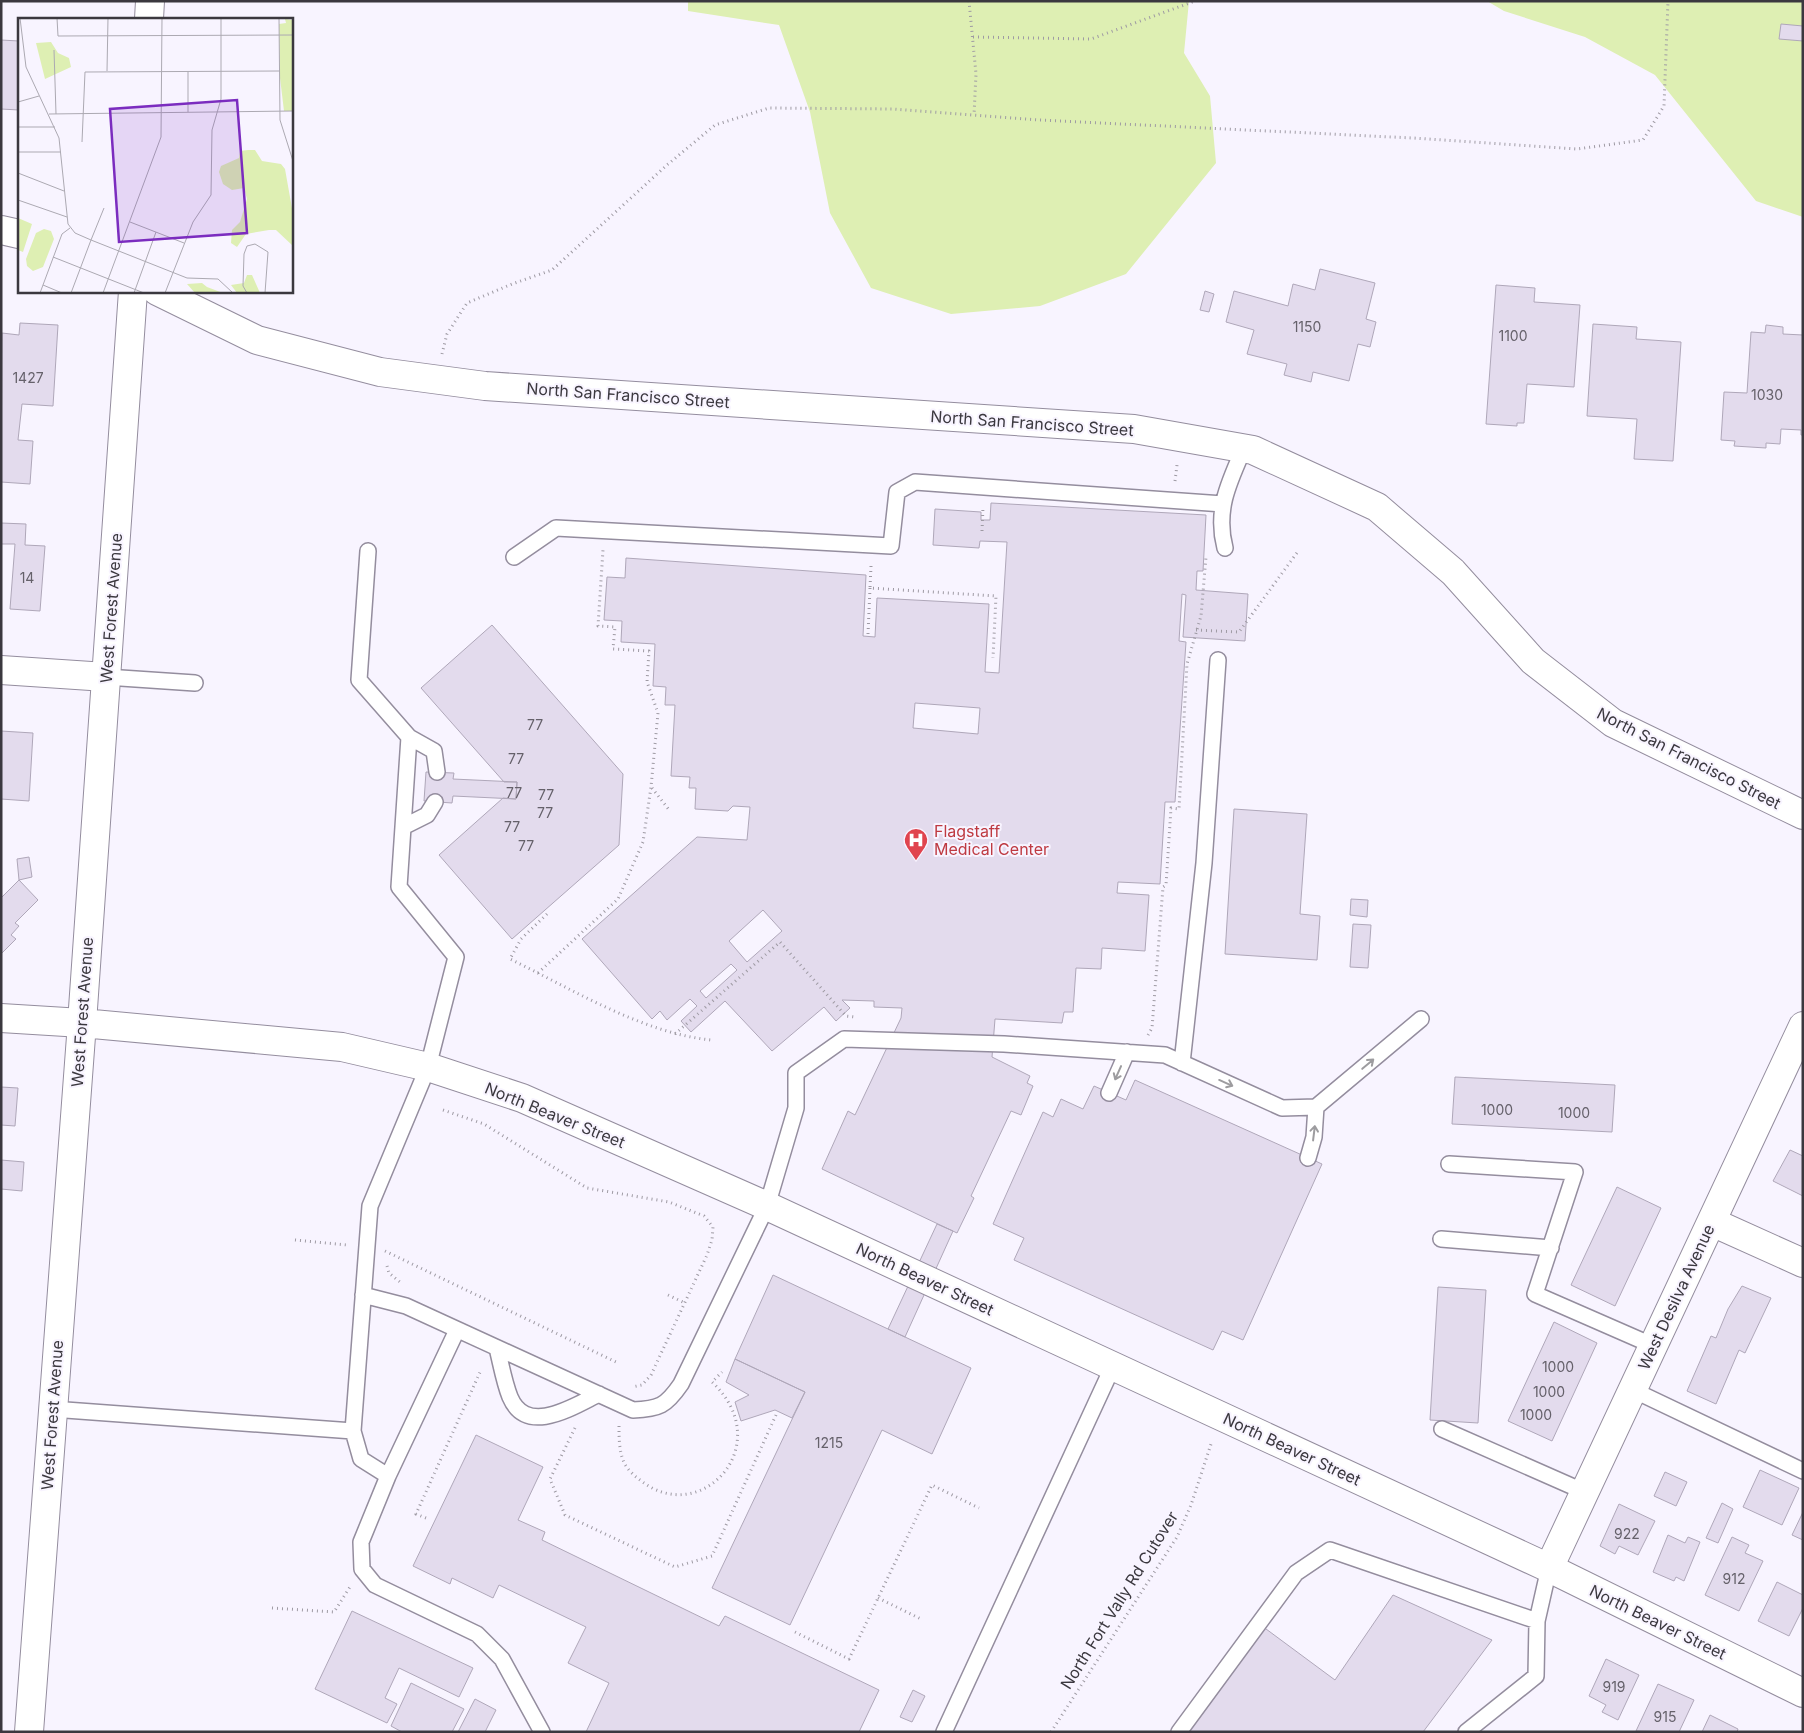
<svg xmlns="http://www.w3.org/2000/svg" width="1804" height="1733" font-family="Inter,sans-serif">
<rect width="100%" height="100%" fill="#f8f4ff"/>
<path fill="#deefb3" d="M 688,1 L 1189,1 L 1184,53 L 1210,96 L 1216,163 L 1126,274 L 1040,306 L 951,314 L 871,288 L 830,213 L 810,112 L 779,25 L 688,11 Z
M 1487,1 L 1803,1 L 1803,217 L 1756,201 L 1655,75 L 1585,37 L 1504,11 Z"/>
<path fill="#e3dbed" stroke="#afa7b9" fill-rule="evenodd" d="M 1781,24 L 1803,26 L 1803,41 L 1779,39 Z
M 1,40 L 19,41 L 19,110 L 1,109 Z
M 1320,269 L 1375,283 L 1366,319 L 1376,322 L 1370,347 L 1358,344 L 1349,381 L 1313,372 L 1311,382 L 1284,375 L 1287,364 L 1247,354 L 1254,330 L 1226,322 L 1234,291 L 1288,306 L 1293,284 L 1315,290 Z
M 1496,285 L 1535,288 L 1534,302 L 1580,305 L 1574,387 L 1527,384 L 1524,423 L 1517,423 L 1517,426 L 1486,424 Z
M 1205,291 L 1214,294 L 1209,312 L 1200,310 Z
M 20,323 L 58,325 L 53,406 L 22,404 L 18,440 L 33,441 L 30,484 L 1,482 L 2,333 L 19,335 Z
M 1593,324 L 1637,327 L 1636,339 L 1681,342 L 1673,461 L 1634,459 L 1637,419 L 1587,416 Z
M 1766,325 L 1783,327 L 1783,334 L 1803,335 L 1803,435 L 1801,435 L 1801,430 L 1781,429 L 1780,444 L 1766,443 L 1766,448 L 1734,446 L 1735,441 L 1721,440 L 1724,392 L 1747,393 L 1751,332 L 1765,333 Z
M 991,503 L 1206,515 L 1203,571 L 1197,571 L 1196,590 L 1248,594 L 1245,641 L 1183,637 L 1186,595 L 1182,594 L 1179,641 L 1186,642 L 1175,802 L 1165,802 L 1160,884 L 1118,882 L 1117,893 L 1149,895 L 1145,951 L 1102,948 L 1101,969 L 1076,968 L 1073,1012 L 1064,1012 L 1062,1023 L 995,1019 L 992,1057 L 1030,1076 L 1027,1083 L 1033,1086 L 1021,1115 L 1011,1111 L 971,1196 L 974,1198 L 957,1233 L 822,1169 L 848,1111 L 855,1115 L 901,1018 L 902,1008 L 874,1007 L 874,1001 L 842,1000 L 850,1008 L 836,1021 L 824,1007 L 772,1051 L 725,1001 L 691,1032 L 681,1021 L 697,1006 L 690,999 L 667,1020 L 660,1011 L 652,1019 L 582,939 L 697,837 L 747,840 L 750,807 L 733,806 L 728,811 L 695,809 L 696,788 L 689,788 L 690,777 L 671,776 L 675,705 L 665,705 L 666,687 L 653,686 L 655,644 L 621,642 L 622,621 L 604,620 L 607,577 L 625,578 L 626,558 L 866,575 L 863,636 L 875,637 L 877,598 L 989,604 L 985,672 L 999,673 L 1007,542 L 980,541 L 979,548 L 933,545 L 935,509 L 981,512 L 981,520 L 990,520 ZM 915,703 L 980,708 L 978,734 L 913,728 ZM 763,910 L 782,931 L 747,962 L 729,941 ZM 731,964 L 737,970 L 706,998 L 700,991 Z
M 1,523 L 26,524 L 25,545 L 45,546 L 40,611 L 10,609 L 15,544 L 1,544 Z
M 492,625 L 623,774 L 619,845 L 512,939 L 439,855 L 503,798 L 516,799 L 517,782 L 504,782 L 421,688 Z
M 1,731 L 33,733 L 29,801 L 1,799 Z
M 426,772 L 454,773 L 453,779 L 517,782 L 516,799 L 453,796 L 452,803 L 424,801 Z
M 1234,809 L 1307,814 L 1300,914 L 1320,916 L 1317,960 L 1225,954 Z
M 29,857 L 32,877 L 19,880 L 17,859 Z
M 19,880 L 38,900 L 15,923 L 19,926 L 11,935 L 16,939 L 1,954 L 1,898 Z
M 1351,899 L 1368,900 L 1367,917 L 1350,915 Z
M 1353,924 L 1371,925 L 1368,968 L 1350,967 Z
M 1455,1077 L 1615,1085 L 1612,1132 L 1452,1124 Z
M 1135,1080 L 1322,1164 L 1243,1340 L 1222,1331 L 1213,1350 L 1014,1260 L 1024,1238 L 993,1224 L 1043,1112 L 1053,1117 L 1061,1099 L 1083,1109 L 1094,1086 L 1126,1100 Z
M 1,1087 L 18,1088 L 15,1126 L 1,1125 Z
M 1790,1150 L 1803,1156 L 1803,1196 L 1773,1181 Z
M 1,1160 L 24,1162 L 22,1191 L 1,1189 Z
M 1617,1187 L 1661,1208 L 1615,1306 L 1571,1285 Z
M 937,1224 L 953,1231 L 905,1337 L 888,1329 Z
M 773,1275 L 971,1368 L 932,1454 L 882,1430 L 790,1625 L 712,1588 L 805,1392 L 735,1359 Z
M 1742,1286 L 1771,1298 L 1745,1353 L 1739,1350 L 1716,1404 L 1687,1391 L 1711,1336 L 1716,1338 L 1728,1309 Z
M 1438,1287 L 1486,1290 L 1478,1423 L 1430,1420 Z
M 1554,1322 L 1597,1343 L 1552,1441 L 1508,1421 Z
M 735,1359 L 805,1392 L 792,1418 L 775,1410 L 741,1421 L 735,1402 L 749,1395 L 726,1382 Z
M 476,1435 L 543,1467 L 518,1520 L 545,1532 L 542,1540 L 719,1626 L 725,1616 L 879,1690 L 859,1732 L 586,1732 L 609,1683 L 568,1663 L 586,1627 L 499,1585 L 493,1598 L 452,1578 L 450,1584 L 413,1566 Z
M 1760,1470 L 1799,1488 L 1782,1525 L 1743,1507 Z
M 1665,1472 L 1687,1482 L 1676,1506 L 1654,1496 Z
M 1722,1503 L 1733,1509 L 1718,1543 L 1706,1538 Z
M 1619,1504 L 1655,1521 L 1638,1555 L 1619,1546 L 1615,1554 L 1600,1546 Z
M 1803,1512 L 1803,1540 L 1792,1535 Z
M 1668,1535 L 1685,1543 L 1688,1537 L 1700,1542 L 1684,1581 L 1676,1577 L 1674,1581 L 1653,1572 Z
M 1732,1537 L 1749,1545 L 1745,1553 L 1763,1561 L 1739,1611 L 1705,1595 Z
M 1777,1582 L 1803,1595 L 1803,1608 L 1789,1636 L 1758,1621 Z
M 1393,1595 L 1492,1640 L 1423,1732 L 1185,1732 L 1262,1626 L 1335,1680 Z
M 352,1611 L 473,1668 L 459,1697 L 399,1668 L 385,1698 L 397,1704 L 387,1723 L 315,1689 Z
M 1606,1659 L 1639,1675 L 1618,1720 L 1602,1712 L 1606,1705 L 1589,1696 Z
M 411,1683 L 464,1709 L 452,1732 L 402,1732 L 391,1726 Z
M 1658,1684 L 1694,1700 L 1679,1732 L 1636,1731 Z
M 913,1690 L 925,1696 L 912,1722 L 900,1717 Z
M 475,1699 L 496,1710 L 485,1732 L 458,1732 Z
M 1710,1715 L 1738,1729 L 1737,1732 L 1702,1732 Z"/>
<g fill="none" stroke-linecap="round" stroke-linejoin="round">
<g stroke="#948d9e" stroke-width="18">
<path id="lane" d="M 1225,548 C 1215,510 1229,482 1244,448
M 368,551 L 359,680 L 409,737 L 399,887 L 456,957 L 428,1067 L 370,1206 L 353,1431 L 361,1459 L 388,1476
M 514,557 L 556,528 L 891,546 L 897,492 L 915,482 L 1223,504
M 106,677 L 195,683
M 409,737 L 434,751 L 437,772
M 403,827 L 427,815 L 435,802
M 1182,1063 L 1204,863 L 1218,660
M 1109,1093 L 1127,1052
M 1308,1158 L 1314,1137 L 1316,1107
M 1449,1164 L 1575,1172 L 1535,1294 L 1654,1346
M 1441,1239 L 1551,1248
M 363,1295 L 406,1306 L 633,1410 C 659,1409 666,1406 681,1384 L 767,1206 L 796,1108 L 796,1073 L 844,1039 L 1004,1044 L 1165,1055 L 1282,1108 L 1316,1107 L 1421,1019
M 457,1330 L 388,1476 L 361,1542 L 362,1569 L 375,1585 L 477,1634 L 502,1659 L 542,1732
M 497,1348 C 501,1364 504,1382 510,1397 C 527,1437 574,1406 599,1394
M 1633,1390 L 1803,1471
M 52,1409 L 353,1431
M 1442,1429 L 1585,1492
M 944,1732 L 1113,1366
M 1179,1732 L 1296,1573 L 1330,1550 L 1537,1621
M 1466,1732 L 1536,1676 L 1537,1621 L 1549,1568"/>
</g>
<g stroke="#948d9e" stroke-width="30">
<path id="street" d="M 1,230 L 19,234
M 1,670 L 106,677
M 1,1018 L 82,1023
M 1712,1222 L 1803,1263
M 1549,1568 L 1803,1026"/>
</g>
<g stroke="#948d9e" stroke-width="30">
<path id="secondary" d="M 149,19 L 150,1
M 157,291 L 257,340 L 380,372 L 485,386 L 1134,429 L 1253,450 L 1377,507 L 1453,572 L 1533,661 L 1613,723 L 1803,815
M 82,1023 L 342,1047 L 428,1067 L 522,1098 L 767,1206 L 1549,1568 L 1803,1693
M 29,1732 L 82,1023 L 133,291"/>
</g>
<path stroke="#9e9aa3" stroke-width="3" stroke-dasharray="1 4" stroke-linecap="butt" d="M 969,1 L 976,74 L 974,115
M 973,37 L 1091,39 L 1195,1
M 442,354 L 447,334 L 467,303 L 512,284 L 552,270 L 667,165 L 715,125 L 769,108 L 893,109 L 1039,120 L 1413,138 L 1577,149 L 1643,140 L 1664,106 L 1668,1
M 1175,481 L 1177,465
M 982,531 L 983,507
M 871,566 L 870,588 L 996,596 L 993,658
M 1196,630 L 1239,632 L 1299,550
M 868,634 L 870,588
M 652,788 L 670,811
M 547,914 L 521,939 L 510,959 C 572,989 642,1033 711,1040
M 538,973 L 618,899 L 643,842 L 651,787 L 658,713 L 647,682 L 649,651 L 613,649 L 615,627 L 598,626 L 603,550
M 675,1034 L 780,942 L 846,1016 L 855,1017
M 1148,1035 L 1152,1028 L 1163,887 L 1166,885 L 1171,808 L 1179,809 L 1187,664 L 1201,616 L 1206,557
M 443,1110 L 484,1124 L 587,1188 L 669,1202 L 704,1216 L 713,1227 L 712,1240 L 707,1255 L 651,1375 L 642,1385 L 632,1387
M 295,1240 L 347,1245
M 385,1251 L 616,1362
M 387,1266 L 389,1273 L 400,1282
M 668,1295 L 685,1303
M 619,1426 C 619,1437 619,1449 623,1460 C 626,1468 633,1475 640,1480 C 700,1529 779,1445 712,1382 L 722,1372
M 575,1428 L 550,1479 L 565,1515 L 675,1567 L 712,1556 L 776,1415
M 426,1518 L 416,1514 L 481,1370
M 878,1598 L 921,1619
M 272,1608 L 334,1612 L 350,1587
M 795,1632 L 849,1659 L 932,1485 L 979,1508
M 1051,1732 L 1177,1537 L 1191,1505 L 1212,1441"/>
<use href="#lane" stroke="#fff" stroke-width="15"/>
<use href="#street" stroke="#fff" stroke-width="28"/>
<use href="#secondary" stroke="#fff" stroke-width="28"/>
</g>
<defs><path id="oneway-shaft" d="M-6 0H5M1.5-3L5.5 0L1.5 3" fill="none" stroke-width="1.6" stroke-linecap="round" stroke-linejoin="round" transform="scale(1.25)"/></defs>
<g stroke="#9d9c9f">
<use href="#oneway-shaft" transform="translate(1368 1064) rotate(-40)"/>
<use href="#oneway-shaft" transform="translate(1118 1073) rotate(114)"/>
<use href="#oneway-shaft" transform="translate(1226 1083) rotate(24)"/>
<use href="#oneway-shaft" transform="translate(1314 1133) rotate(-83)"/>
</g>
<defs>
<g id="hospital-pin" transform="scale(1.25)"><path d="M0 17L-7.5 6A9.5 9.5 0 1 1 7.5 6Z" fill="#e0444e" stroke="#f8f4ff"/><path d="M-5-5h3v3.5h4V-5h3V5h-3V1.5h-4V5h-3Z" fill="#fff"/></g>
</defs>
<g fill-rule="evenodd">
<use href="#hospital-pin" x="916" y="840"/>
</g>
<g text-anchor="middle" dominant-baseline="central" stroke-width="4" stroke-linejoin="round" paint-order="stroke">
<g font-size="14" fill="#65616a">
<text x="1307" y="326">1150</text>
<text x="1513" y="335">1100</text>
<text x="28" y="377">1427</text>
<text x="1767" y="394">1030</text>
<text x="27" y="577">14</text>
<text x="535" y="724">77</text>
<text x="516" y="758">77</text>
<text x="514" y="792">77</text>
<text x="546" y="794">77</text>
<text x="545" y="812">77</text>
<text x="512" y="826">77</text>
<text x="526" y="845">77</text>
<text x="1497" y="1109">1000</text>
<text x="1574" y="1112">1000</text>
<text x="1558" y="1366">1000</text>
<text x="1549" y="1391">1000</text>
<text x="1536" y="1414">1000</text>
<text x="829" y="1442">1215</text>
<text x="1627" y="1533">922</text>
<text x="1734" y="1578">912</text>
<text x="1614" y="1686">919</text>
<text x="1665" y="1716">915</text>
</g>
<g font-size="16" fill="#3b383f" stroke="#f8f4ff">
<text transform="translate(628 395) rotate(4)">North San Francisco Street</text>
<text transform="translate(1032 423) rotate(4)">North San Francisco Street</text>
<text transform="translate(111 608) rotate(-86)">West Forest Avenue</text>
<text transform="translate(1689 758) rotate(27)">North San Francisco Street</text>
<text transform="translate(82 1012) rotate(-86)">West Forest Avenue</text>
<text transform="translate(555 1115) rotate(22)">North Beaver Street</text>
<text transform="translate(925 1279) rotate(25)">North Beaver Street</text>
<text transform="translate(1676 1297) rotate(-65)">West Desilva Avenue</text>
<text transform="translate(52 1415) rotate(-86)">West Forest Avenue</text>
<text transform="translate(1292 1449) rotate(25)">North Beaver Street</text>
<text transform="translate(1119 1600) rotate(-58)">North Fort Vally Rd Cutover</text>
<text transform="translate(1658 1622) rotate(26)">North Beaver Street</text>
</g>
<g font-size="16" fill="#be3a42" stroke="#f8f4ff" text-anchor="start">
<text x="934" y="831">Flagstaff<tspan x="934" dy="18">Medical Center</tspan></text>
</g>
</g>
<g transform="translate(18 18)">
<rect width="275" height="275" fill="#f8f4ff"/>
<path d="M 267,1 L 274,2 L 275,5 L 275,93 L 266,93 L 262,60 L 261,6 L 268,5 ZM 33,24 L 40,35 L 51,40 L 53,49 L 27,61 L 18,25 ZM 230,132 L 237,132 L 244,143 L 263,146 L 267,151 L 275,196 L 275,228 L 258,212 L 251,212 L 228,216 L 219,229 L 213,225 L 214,212 L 222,204 L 229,181 L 226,170 L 214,172 L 205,166 L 201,154 L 203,148 L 221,140 L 222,133 ZM 0,200 L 14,206 L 5,234 L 0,232 ZM 26,211 L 33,213 L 36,221 L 25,249 L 15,253 L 9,248 L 8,241 L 18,215 ZM 229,257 L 234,257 L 242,275 L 219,275 L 213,267 L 226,265 ZM 184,265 L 189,269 L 205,275 L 177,275 L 169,266 Z" fill="#deefb3"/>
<path fill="none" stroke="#aca9b2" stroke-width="1" d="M 2,0 L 8,49 L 41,120 L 50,206 L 57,215 L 73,222 L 53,275M 39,0 L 40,18 L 275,17M 261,0 L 262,102 L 275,143M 36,32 L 38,96M 89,53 L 90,0M 170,53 L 170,94M 0,84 L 21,78M 31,96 L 275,93M 0,109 L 37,109M 64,124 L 67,54 L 262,53M 0,134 L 43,134M 0,155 L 46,173M 0,182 L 49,199M 86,190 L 73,222 L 169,260 L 200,261 L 215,275M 112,204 L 166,225M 35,239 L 126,275M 25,267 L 44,275M 22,275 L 44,216 L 52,210M 85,275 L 143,119 L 144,0M 116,275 L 138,214M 147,275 L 175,204 L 193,177 L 194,112 L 203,81 L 203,0M 229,275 L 225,268 L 226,236 L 229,228 L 237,226 L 250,234 L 247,275"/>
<path fill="#7b2cbf" fill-opacity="0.15" stroke="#7b2cbf" stroke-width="2.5" d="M 219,82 L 229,215 L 101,224 L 92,91 Z"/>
<rect width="275" height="275" fill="none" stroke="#3b383f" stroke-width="2.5"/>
</g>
<rect width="1804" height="1733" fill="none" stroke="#3b383f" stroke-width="5"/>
</svg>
